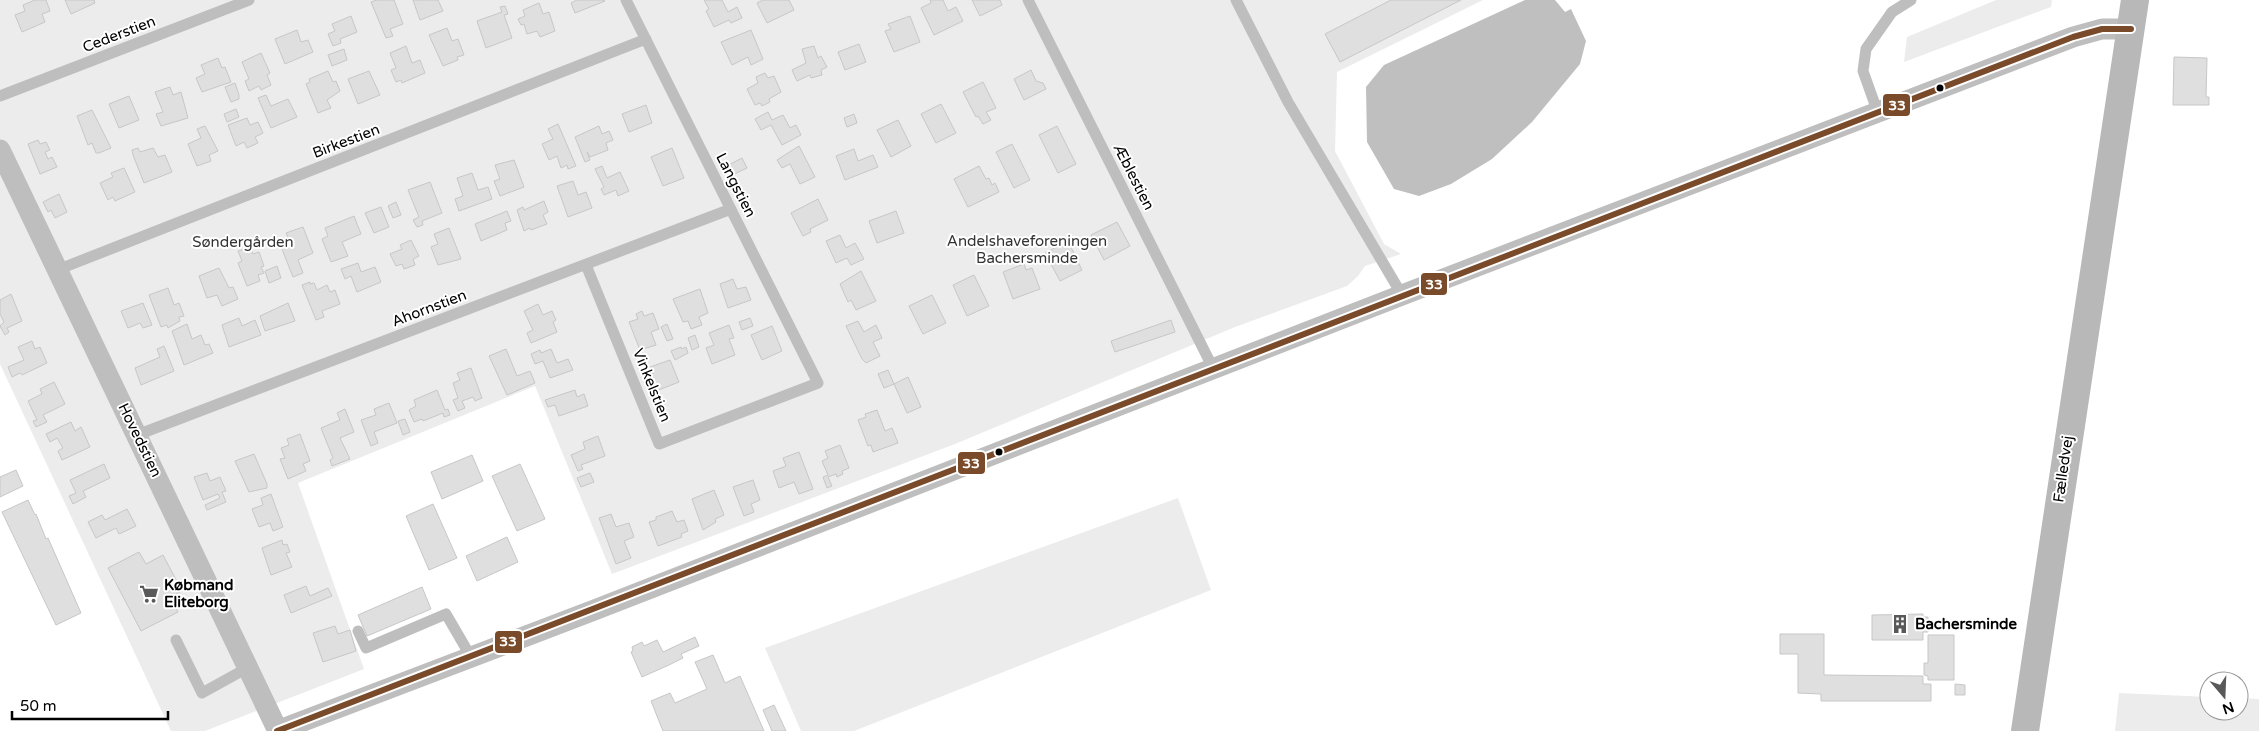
<svg xmlns="http://www.w3.org/2000/svg" width="2259" height="731" font-family="'Varela Round',sans-serif">
<rect width="100%" height="100%" fill="#fff"/>
<path fill="#ececec" d="M 0,0 L 1483,0 L 1337,72 L 1335,151 L 1384,244 L 1401,254 L 1365,266 L 1358,276 L 1347,286 L 1235,327 L 955,444 L 612,574 L 535,386 L 298,483 L 364,669 L 205,731 L 171,731 L 0,364 Z
M 1996,0 L 2052,0 L 2051,7 L 1904,62 L 1907,37 Z
M 1178,498 L 1211,590 L 854,731 L 801,731 L 765,648 Z
M 2119,693 L 2209,697 L 2209,711 L 2239,711 L 2239,698 L 2259,699 L 2259,731 L 2115,731 Z"/>
<path fill="#bfbfbf" d="M 1525,0 L 1555,0 L 1565,12 L 1571,9 L 1586,41 L 1580,64 L 1532,122 L 1492,159 L 1451,184 L 1419,196 L 1394,189 L 1367,142 L 1366,87 L 1384,65 Z"/>
<path fill="#dfdfdf" stroke="#c7c7c7" d="M 35,0 L 46,0 L 50,11 L 42,14 L 45,22 L 22,32 L 15,15 L 25,11 L 23,5 Z
M 65,0 L 94,0 L 95,3 L 71,14 Z
M 377,0 L 394,0 L 403,24 L 390,29 L 393,36 L 386,38 L 371,2 Z
M 413,0 L 438,0 L 443,11 L 420,20 Z
M 577,0 L 604,0 L 605,1 L 575,13 L 571,3 Z
M 704,0 L 722,0 L 728,12 L 737,7 L 742,18 L 731,23 L 729,20 L 714,27 L 706,11 L 709,9 Z
M 763,0 L 789,0 L 794,10 L 767,23 L 757,3 Z
M 930,0 L 943,0 L 948,11 L 956,7 L 963,21 L 934,35 L 921,8 L 931,3 Z
M 972,0 L 1000,0 L 1002,5 L 980,16 Z
M 1391,0 L 1461,0 L 1340,62 L 1325,34 Z
M 539,3 L 543,14 L 549,12 L 555,31 L 540,37 L 537,31 L 527,34 L 524,24 L 521,25 L 518,19 L 525,16 L 523,10 Z
M 505,6 L 508,14 L 504,15 L 512,38 L 486,48 L 477,21 L 502,12 L 500,7 Z
M 351,16 L 357,32 L 340,39 L 341,43 L 333,46 L 328,34 L 335,31 L 332,24 Z
M 910,16 L 920,42 L 894,52 L 885,31 L 891,29 L 888,24 Z
M 447,28 L 452,41 L 458,39 L 464,55 L 457,57 L 458,60 L 443,66 L 429,35 Z
M 297,30 L 301,42 L 308,40 L 313,52 L 285,64 L 275,39 Z
M 751,30 L 763,59 L 751,65 L 748,57 L 732,65 L 721,42 Z
M 859,44 L 866,62 L 845,70 L 838,52 Z
M 406,46 L 412,63 L 420,60 L 425,73 L 402,83 L 401,80 L 396,82 L 391,70 L 396,68 L 390,53 Z
M 814,46 L 818,58 L 821,56 L 827,67 L 821,70 L 822,75 L 811,78 L 810,75 L 797,81 L 792,70 L 806,63 L 802,49 Z
M 344,49 L 347,60 L 332,66 L 328,55 Z
M 261,53 L 270,73 L 267,75 L 271,85 L 261,90 L 259,86 L 249,91 L 245,81 L 249,79 L 242,62 Z
M 2174,57 L 2207,58 L 2206,97 L 2209,97 L 2209,105 L 2173,105 Z
M 218,58 L 222,68 L 225,67 L 231,82 L 202,92 L 196,78 L 205,74 L 201,65 Z
M 1031,70 L 1036,81 L 1043,83 L 1046,89 L 1024,100 L 1014,79 Z
M 328,71 L 333,82 L 336,81 L 340,91 L 327,100 L 331,108 L 318,113 L 306,84 L 310,82 L 309,79 Z
M 369,71 L 380,95 L 358,104 L 348,79 Z
M 765,73 L 768,78 L 774,76 L 781,92 L 769,99 L 770,102 L 762,106 L 760,103 L 755,105 L 747,89 L 758,83 L 756,77 Z
M 983,82 L 996,108 L 986,112 L 991,120 L 983,124 L 978,116 L 976,117 L 963,92 Z
M 235,83 L 239,95 L 239,99 L 231,102 L 225,87 Z
M 170,87 L 173,95 L 181,92 L 188,118 L 161,126 L 156,114 L 163,112 L 155,92 Z
M 266,95 L 271,106 L 288,99 L 297,117 L 271,128 L 258,98 Z
M 129,96 L 139,120 L 119,128 L 109,104 Z
M 941,104 L 956,133 L 936,143 L 921,114 Z
M 646,105 L 652,123 L 629,132 L 622,114 Z
M 236,109 L 239,117 L 227,122 L 224,114 Z
M 92,110 L 111,148 L 99,153 L 96,153 L 92,143 L 88,145 L 77,116 Z
M 768,112 L 772,120 L 783,115 L 790,128 L 796,125 L 801,135 L 782,145 L 771,125 L 761,130 L 755,119 Z
M 854,114 L 857,123 L 847,127 L 844,118 Z
M 247,118 L 250,125 L 258,122 L 263,133 L 255,137 L 258,143 L 247,148 L 244,142 L 236,146 L 228,125 Z
M 898,120 L 911,146 L 891,157 L 877,130 Z
M 558,124 L 576,166 L 568,169 L 567,165 L 561,168 L 557,156 L 549,160 L 542,144 L 553,139 L 548,129 Z
M 205,126 L 218,151 L 209,155 L 211,161 L 197,166 L 188,144 L 201,138 L 197,129 Z
M 599,126 L 602,134 L 609,131 L 613,140 L 606,143 L 608,150 L 590,157 L 587,152 L 590,160 L 585,162 L 575,137 Z
M 1057,126 L 1076,164 L 1058,173 L 1039,135 Z
M 38,140 L 40,144 L 46,142 L 50,150 L 45,152 L 48,159 L 52,157 L 57,167 L 40,174 L 28,144 Z
M 1012,144 L 1030,180 L 1014,188 L 996,152 Z
M 799,146 L 815,177 L 800,184 L 790,164 L 782,168 L 777,160 Z
M 138,148 L 140,152 L 153,148 L 158,157 L 165,155 L 172,172 L 144,183 L 133,155 L 132,150 Z
M 672,148 L 684,178 L 663,186 L 651,157 Z
M 854,149 L 858,161 L 873,155 L 878,167 L 845,180 L 836,156 Z
M 742,158 L 747,168 L 728,177 L 723,168 Z
M 514,160 L 524,187 L 500,196 L 494,181 L 500,179 L 495,165 Z
M 602,166 L 607,178 L 620,172 L 629,191 L 618,196 L 616,190 L 604,195 L 601,189 L 604,187 L 595,169 Z
M 979,166 L 986,179 L 989,178 L 992,185 L 995,183 L 999,192 L 968,207 L 954,179 Z
M 124,168 L 135,192 L 115,201 L 113,197 L 108,200 L 100,183 L 113,177 L 111,173 Z
M 472,173 L 478,190 L 488,187 L 492,199 L 459,211 L 455,199 L 463,196 L 457,178 Z
M 573,181 L 578,195 L 586,192 L 592,208 L 568,217 L 557,186 Z
M 430,182 L 442,213 L 422,221 L 423,225 L 417,227 L 413,220 L 419,217 L 408,190 Z
M 59,194 L 67,212 L 55,218 L 51,210 L 48,212 L 43,202 Z
M 818,199 L 828,220 L 810,229 L 811,232 L 803,236 L 791,213 Z
M 544,201 L 548,212 L 543,215 L 547,224 L 531,230 L 530,228 L 524,231 L 517,210 L 523,207 L 524,210 Z
M 396,202 L 401,215 L 393,218 L 388,206 Z
M 381,207 L 389,227 L 374,233 L 365,213 Z
M 507,211 L 511,221 L 505,223 L 507,230 L 481,241 L 475,224 Z
M 896,211 L 904,233 L 877,243 L 869,221 Z
M 354,216 L 361,234 L 342,242 L 348,256 L 331,262 L 322,239 L 328,236 L 325,228 Z
M 1117,222 L 1130,246 L 1104,260 L 1091,235 Z
M 303,227 L 313,253 L 298,260 L 303,273 L 293,277 L 280,244 L 289,240 L 286,233 Z
M 449,228 L 461,259 L 438,265 L 431,247 L 438,244 L 434,234 Z
M 840,235 L 846,248 L 855,243 L 864,259 L 851,265 L 847,258 L 836,263 L 826,241 Z
M 411,240 L 419,256 L 413,259 L 415,265 L 404,269 L 402,264 L 396,266 L 390,254 L 402,249 L 400,245 Z
M 1068,241 L 1082,270 L 1060,281 L 1045,253 Z
M 250,247 L 253,254 L 259,252 L 264,266 L 261,267 L 264,273 L 258,275 L 260,281 L 247,286 L 238,263 L 242,261 L 238,251 Z
M 358,263 L 361,272 L 375,267 L 381,282 L 357,292 L 351,276 L 345,279 L 341,269 Z
M 1024,264 L 1026,270 L 1032,268 L 1040,289 L 1013,299 L 1003,272 Z
M 277,266 L 281,278 L 269,283 L 265,271 Z
M 219,268 L 229,288 L 233,287 L 238,299 L 222,306 L 217,295 L 207,298 L 199,276 Z
M 861,271 L 876,301 L 856,310 L 851,300 L 848,302 L 840,284 Z
M 974,275 L 989,306 L 967,316 L 953,285 Z
M 733,279 L 737,289 L 746,287 L 751,300 L 728,308 L 720,284 Z
M 310,282 L 310,284 L 314,283 L 317,290 L 327,285 L 330,292 L 335,290 L 340,304 L 322,311 L 324,317 L 316,320 L 302,285 Z
M 168,288 L 174,305 L 179,303 L 184,316 L 179,317 L 180,321 L 168,328 L 167,325 L 161,327 L 149,295 Z
M 700,289 L 708,313 L 699,317 L 702,325 L 691,329 L 688,321 L 683,322 L 673,299 Z
M 11,294 L 22,321 L 7,328 L 9,332 L 5,335 L 0,326 L 4,322 L 0,314 L 0,300 Z
M 932,295 L 946,323 L 923,334 L 909,306 Z
M 143,303 L 152,325 L 143,328 L 140,323 L 128,328 L 121,311 Z
M 288,303 L 295,321 L 265,331 L 260,316 Z
M 538,304 L 543,315 L 552,311 L 556,320 L 553,322 L 557,332 L 531,343 L 527,333 L 533,330 L 524,311 Z
M 642,311 L 644,316 L 653,313 L 659,329 L 651,332 L 656,345 L 640,350 L 629,322 L 638,319 L 636,314 Z
M 239,318 L 242,326 L 255,320 L 261,335 L 229,347 L 222,325 Z
M 750,318 L 753,326 L 742,330 L 739,322 Z
M 1171,320 L 1175,332 L 1115,352 L 1111,341 Z
M 858,321 L 864,332 L 876,325 L 882,338 L 873,342 L 880,356 L 866,363 L 862,359 L 846,326 Z
M 187,324 L 192,339 L 201,335 L 205,345 L 209,344 L 213,353 L 184,365 L 172,331 Z
M 667,324 L 673,339 L 667,341 L 661,327 Z
M 729,325 L 734,338 L 729,339 L 735,355 L 712,364 L 706,348 L 714,345 L 709,333 Z
M 772,326 L 782,351 L 762,360 L 751,335 Z
M 695,335 L 699,347 L 692,350 L 688,338 Z
M 32,341 L 35,349 L 40,347 L 47,363 L 22,375 L 20,373 L 12,377 L 8,367 L 24,360 L 18,347 Z
M 164,346 L 174,371 L 141,385 L 135,368 L 160,357 L 157,349 Z
M 681,347 L 682,349 L 686,347 L 688,353 L 675,360 L 671,351 Z
M 506,349 L 517,376 L 530,371 L 535,383 L 507,395 L 489,356 Z
M 551,349 L 557,363 L 568,359 L 573,370 L 550,378 L 543,361 L 535,364 L 531,354 L 540,350 L 541,353 Z
M 670,360 L 679,382 L 656,391 L 650,375 L 653,374 L 650,367 Z
M 471,368 L 482,398 L 475,401 L 473,397 L 462,401 L 465,408 L 458,411 L 453,400 L 458,398 L 453,383 L 460,380 L 457,373 Z
M 888,370 L 894,384 L 884,388 L 878,374 Z
M 908,377 L 921,407 L 907,413 L 894,384 Z
M 54,382 L 65,404 L 43,415 L 47,422 L 36,427 L 33,421 L 37,420 L 28,401 L 42,394 L 40,389 Z
M 437,390 L 445,410 L 448,409 L 450,415 L 444,417 L 443,413 L 423,421 L 422,419 L 414,422 L 409,410 L 416,406 L 414,400 Z
M 575,390 L 577,397 L 584,394 L 588,406 L 559,416 L 555,405 L 548,407 L 545,400 Z
M 389,403 L 397,423 L 374,432 L 378,443 L 371,446 L 361,420 L 376,415 L 374,409 Z
M 345,409 L 354,432 L 340,438 L 350,459 L 332,466 L 330,460 L 333,458 L 321,428 L 340,420 L 337,413 Z
M 877,410 L 885,431 L 892,428 L 898,443 L 873,452 L 871,445 L 868,446 L 858,420 L 866,417 L 865,414 Z
M 405,419 L 410,432 L 403,435 L 398,421 Z
M 71,422 L 75,431 L 81,427 L 90,447 L 62,460 L 58,451 L 63,448 L 57,438 L 50,442 L 46,434 Z
M 300,434 L 310,461 L 303,464 L 306,471 L 288,479 L 280,459 L 285,458 L 281,448 L 289,445 L 287,439 Z
M 598,436 L 605,456 L 581,465 L 583,469 L 578,471 L 571,455 L 585,449 L 583,442 Z
M 840,445 L 849,468 L 842,471 L 843,474 L 837,477 L 836,474 L 828,477 L 832,486 L 827,488 L 823,477 L 828,475 L 822,461 L 828,458 L 825,451 Z
M 799,452 L 813,489 L 799,494 L 794,482 L 779,488 L 773,471 L 786,466 L 783,458 Z
M 254,454 L 267,484 L 267,488 L 249,492 L 235,461 Z
M 472,455 L 483,481 L 442,499 L 431,472 Z
M 104,464 L 110,478 L 83,491 L 86,497 L 73,504 L 69,496 L 76,493 L 70,480 Z
M 520,464 L 545,519 L 517,531 L 492,476 Z
M 16,470 L 23,486 L 0,497 L 0,477 Z
M 207,473 L 210,481 L 220,477 L 226,491 L 222,492 L 226,502 L 207,510 L 205,505 L 220,498 L 218,494 L 203,500 L 194,477 Z
M 590,473 L 594,482 L 581,487 L 577,478 Z
M 753,480 L 760,500 L 751,504 L 754,512 L 744,516 L 733,487 Z
M 714,490 L 724,515 L 715,519 L 716,522 L 703,530 L 692,499 Z
M 271,494 L 283,527 L 273,531 L 270,523 L 259,527 L 252,509 L 263,505 L 261,498 Z
M 28,500 L 35,515 L 36,514 L 46,539 L 48,538 L 81,613 L 56,625 L 2,512 Z
M 433,504 L 457,558 L 429,570 L 406,516 Z
M 127,509 L 136,526 L 119,534 L 116,528 L 96,538 L 88,522 L 102,515 L 105,520 Z
M 672,511 L 677,522 L 684,520 L 688,531 L 681,534 L 682,537 L 658,546 L 649,522 L 656,520 L 656,517 Z
M 611,514 L 616,527 L 629,523 L 634,537 L 624,541 L 631,558 L 616,564 L 599,518 Z
M 507,537 L 518,562 L 477,581 L 466,556 Z
M 282,540 L 283,545 L 287,544 L 290,552 L 286,553 L 292,567 L 271,575 L 262,548 Z
M 139,552 L 146,564 L 163,555 L 182,591 L 170,597 L 178,612 L 141,631 L 108,568 Z
M 306,586 L 310,596 L 328,588 L 332,596 L 291,613 L 284,595 Z
M 422,587 L 431,609 L 367,636 L 358,615 Z
M 1923,614 L 1923,617 L 1928,617 L 1928,632 L 1923,632 L 1923,640 L 1872,640 L 1872,615 Z
M 335,626 L 338,634 L 350,630 L 356,651 L 323,662 L 313,633 Z
M 1780,634 L 1824,634 L 1824,675 L 1923,676 L 1923,684 L 1931,684 L 1931,701 L 1821,701 L 1821,694 L 1798,693 L 1798,654 L 1780,654 Z
M 1928,635 L 1954,635 L 1954,680 L 1928,680 L 1928,676 L 1924,675 L 1924,663 L 1928,663 Z
M 695,637 L 699,646 L 681,654 L 683,658 L 669,665 L 642,677 L 631,652 L 633,651 L 632,647 L 642,642 L 644,646 L 657,640 L 663,652 Z
M 713,655 L 725,683 L 740,676 L 764,731 L 663,731 L 651,701 L 670,693 L 675,703 L 707,689 L 695,662 Z
M 1955,684 L 1965,685 L 1965,695 L 1955,695 Z
M 774,705 L 786,731 L 772,731 L 763,710 Z"/>
<g fill="none" stroke-linecap="round" stroke-linejoin="round">
<path stroke="#bebebe" stroke-width="11" d="M 1028,0 L 1213,368
M 1236,0 L 1288,102 L 1402,295
M 0,96 L 249,0
M 1878,113 L 1863,71 L 1866,49 L 1892,12 L 1911,0
M 586,265 L 659,444 L 818,383 L 626,0
M 57,270 L 646,39
M 137,435 L 731,209
M 358,631 L 366,648 L 446,614 L 471,657
M 176,640 L 202,693 L 249,667"/>
<path stroke="#bebebe" stroke-width="21" d="M 0,150 L 278,731
M 277,731 L 597,609 L 1402,295 L 2073,37 L 2102,29 L 2131,29"/>
<path stroke="#b8b8b8" stroke-width="28" d="M 2025,731 L 2135,0"/>
<g stroke="#fff" stroke-width="10">
<path id="bus-1" d="M 277,731 L 2073,37 L 2102,29 L 2131,29"/>
</g>
<use href="#bus-1" stroke="#7a4b2a" stroke-width="6"/>
</g>
<defs>
<g id="supermarket-bare" transform="scale(1.5)"><path d="M-6-5.5h2.5l.6 2H6L4.5 2H-2.5L-4.4-4H-6ZM-1.5 3.2a1.3 1.3 0 1 0 .1 0ZM3 3.2a1.3 1.3 0 1 0 .1 0Z" fill="#595959" stroke="#fff" stroke-width="2.5" paint-order="stroke"/></g>
<g id="building-bare" transform="scale(1.5)"><path d="M-4-6H4V6H1V3H-1V6H-4ZM-2.5-4.3h1.7v1.8h-1.7ZM.8-4.3h1.7v1.8H.8ZM-2.5-1h1.7V.8h-1.7ZM.8-1h1.7V.8H.8Z" fill="#595959" stroke="#fff" stroke-width="2.5" paint-order="stroke"/></g>
</defs>
<g fill-rule="evenodd">
<use href="#supermarket-bare" x="149" y="594"/>
<use href="#building-bare" x="1900" y="624"/>
</g>
<g fill="#000" stroke="#fff" stroke-width="2">
<circle cx="1940" cy="88" r="4.5"/>
<circle cx="999" cy="452" r="4.5"/>
</g>
<g text-anchor="middle" dominant-baseline="central" stroke-width="4" stroke-linejoin="round" paint-order="stroke">
<g font-size="15" fill="#000" stroke="#fff">
<text transform="translate(119 34) rotate(-21)">Cederstien</text>
<text transform="translate(346 141) rotate(-21)">Birkestien</text>
<text transform="translate(1134 177) rotate(63)">Æblestien</text>
<text transform="translate(736 185) rotate(63)">Langstien</text>
<text transform="translate(429 308) rotate(-21)">Ahornstien</text>
<text transform="translate(652 385) rotate(68)">Vinkelstien</text>
<text transform="translate(140 440) rotate(64)">Hovedstien</text>
<text transform="translate(2063 469) rotate(-82)">Fælledvej</text>
</g>
<g font-size="15" fill="#333" stroke="#fff">
<text x="1027" y="241">Andelshaveforeningen<tspan x="1027" dy="17">Bachersminde</tspan></text>
<text x="243" y="242">Søndergården</text>
</g>
<g font-size="15" font-weight="bold" fill="#000" stroke="#fff" text-anchor="start">
<text x="164" y="585">Købmand<tspan x="164" dy="17">Eliteborg</tspan></text>
<text x="1915" y="624">Bachersminde</text>
</g>
</g>
<g stroke="#fff" stroke-width="2">
<rect x="1882" y="93" width="29" height="24" rx="5" fill="#7a4b2a"/>
<rect x="1420" y="272" width="28" height="24" rx="5" fill="#7a4b2a"/>
<rect x="957" y="451" width="29" height="24" rx="5" fill="#7a4b2a"/>
<rect x="494" y="630" width="29" height="24" rx="5" fill="#7a4b2a"/>
</g>
<g font-size="14" text-anchor="middle" font-weight="bold" fill="#fff">
<text x="1897" y="110">33</text>
<text x="1434" y="289">33</text>
<text x="971" y="468">33</text>
<text x="508" y="646">33</text>
</g>
<g transform="translate(2224 696) rotate(161)"><circle r="24" fill="#ffffff" stroke="#999999"/>
<path d="M0-4L9 19L0 12L-9 19Z" fill="#595959"/>
<text y="-8" font-size="14" font-weight="bold" text-anchor="middle" fill="#000000">N</text>
</g>
<path d="M12 711v8h156v-8" fill="none" stroke="#000000" stroke-width="2.5"/>
<text x="20" y="711" font-size="15" fill="#000000" stroke="#ffffff" stroke-width="4" paint-order="stroke">50 m</text>
</svg>
